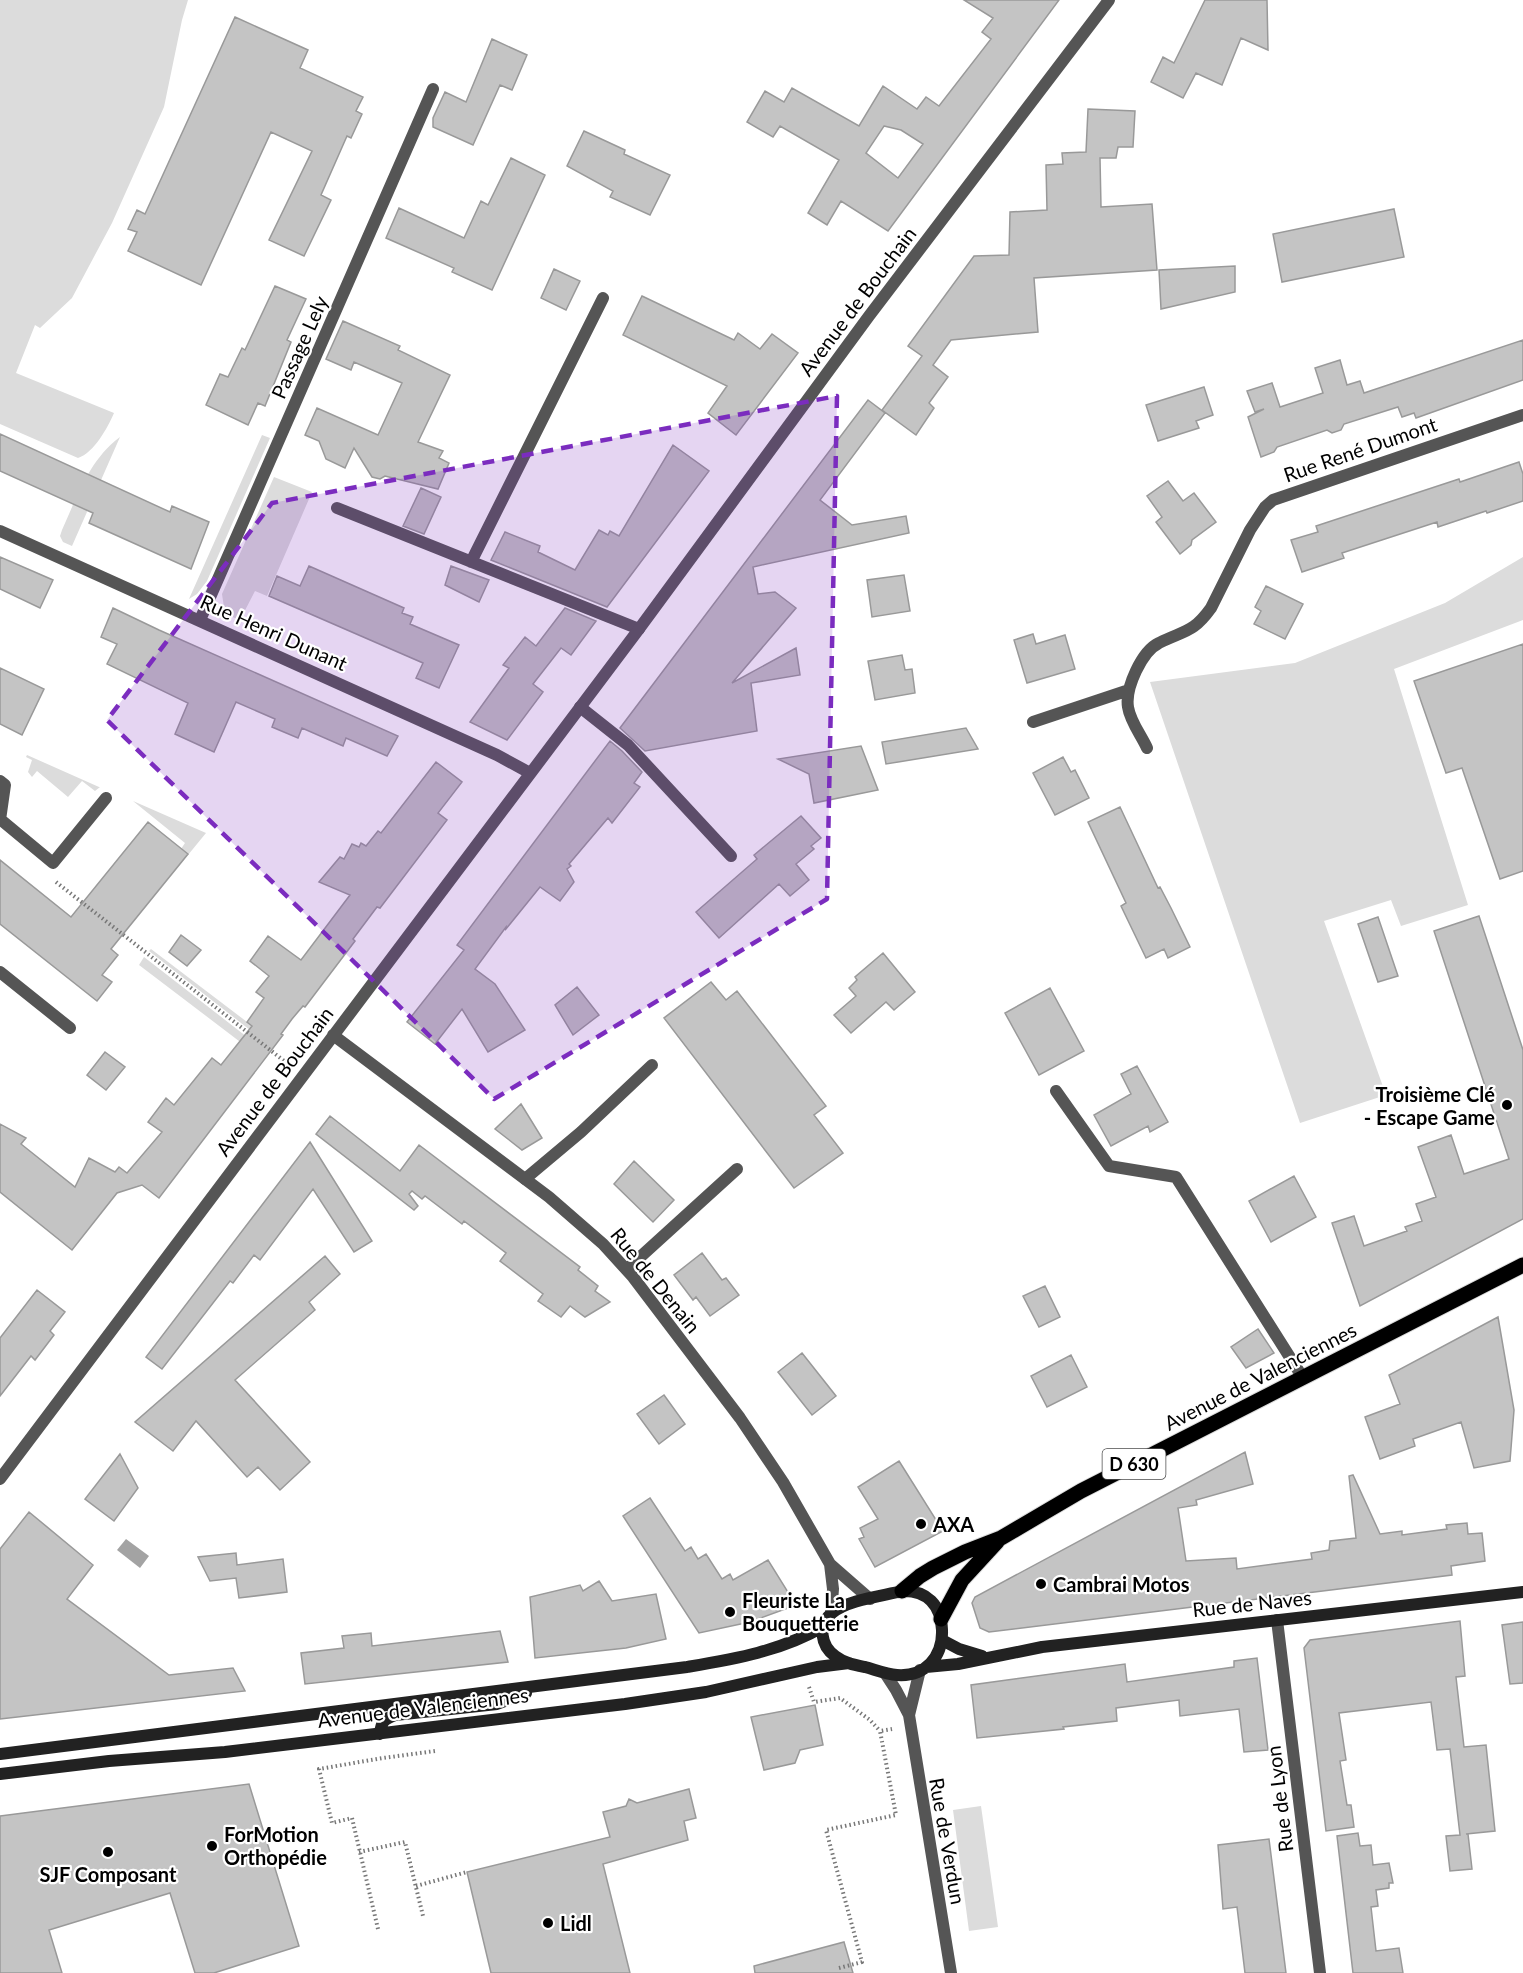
<svg xmlns="http://www.w3.org/2000/svg" width="1523" height="1973" font-family="Lato,sans-serif">
<rect width="100%" height="100%" fill="#fff"/>
<path fill="#dcdcdc" d="M 0,0 L 188,0 L 182,20 L 164,107 L 112,223 L 72,298 L 40,328 L 35,325 L 16,373 L 114,413 C 108,427 94,453 78,458 L 0,424 Z
M 262,435 L 270,438 L 207,581 L 197,594 L 189,599 Z
M 120,437 L 72,546 L 63,542 L 60,536 L 62,530 C 77,497 89,460 120,437 Z
M 274,477 L 312,492 L 267,596 L 255,591 L 240,620 L 225,614 L 222,594 Z
M 1523,557 L 1523,620 L 1394,669 L 1468,905 L 1401,926 L 1391,900 L 1324,921 L 1386,1095 L 1300,1123 L 1150,682 L 1295,663 L 1445,603 Z
M 27,755 L 99,787 L 100,787 L 95,791 L 82,781 L 68,797 L 37,771 L 32,777 L 28,772 L 32,760 L 26,757 Z
M 133,801 L 206,833 L 188,855 L 181,849 L 185,843 Z
M 151,949 L 276,1044 L 273,1048 L 149,951 Z
M 144,957 L 269,1054 L 264,1060 L 139,965 Z
M 981,1806 L 998,1927 L 969,1931 L 953,1810 Z"/>
<path fill="#a3a3a3" d="M 126,1539 L 149,1556 L 140,1568 L 117,1550 Z"/>
<path fill="#c4c4c4" stroke="#999" stroke-width="1.5" fill-rule="evenodd" d="M 964,0 L 1059,0 L 888,231 L 841,201 L 827,225 L 808,213 L 839,160 L 780,126 L 773,137 L 747,122 L 765,91 L 784,102 L 792,88 L 859,126 L 883,86 L 917,109 L 926,97 L 939,106 L 991,39 L 982,32 L 993,18 ZM 884,126 L 901,130 L 923,144 L 898,178 L 866,153 Z
M 1205,0 L 1267,0 L 1268,50 L 1241,38 L 1222,85 L 1196,73 L 1183,98 L 1151,82 L 1163,57 L 1174,63 Z
M 235,17 L 308,50 L 300,68 L 363,97 L 356,111 L 362,114 L 351,138 L 347,136 L 321,195 L 331,200 L 304,256 L 269,240 L 312,151 L 271,132 L 201,285 L 128,251 L 137,232 L 128,229 L 137,210 L 145,214 Z
M 492,39 L 527,55 L 512,90 L 500,85 L 473,145 L 433,127 L 433,118 L 445,92 L 466,102 Z
M 1088,109 L 1135,111 L 1133,147 L 1118,147 L 1116,158 L 1100,158 L 1101,207 L 1152,204 L 1157,270 L 1034,278 L 1038,332 L 951,340 L 933,365 L 948,377 L 929,403 L 934,408 L 916,435 L 882,410 L 922,356 L 908,346 L 974,256 L 1009,255 L 1010,212 L 1047,210 L 1046,165 L 1063,164 L 1062,153 L 1086,152 Z
M 584,131 L 625,150 L 624,154 L 670,175 L 650,215 L 610,197 L 613,191 L 567,166 Z
M 511,158 L 545,175 L 492,290 L 452,272 L 454,268 L 386,238 L 399,208 L 464,238 L 481,201 L 488,205 Z
M 1394,209 L 1404,257 L 1282,282 L 1273,234 Z
M 1235,266 L 1235,292 L 1161,309 L 1159,270 Z
M 554,269 L 580,281 L 566,310 L 541,298 Z
M 275,286 L 306,299 L 287,340 L 291,342 L 265,406 L 258,403 L 248,425 L 206,405 L 220,374 L 228,377 L 242,348 L 245,350 Z
M 642,296 L 734,340 L 738,333 L 760,349 L 772,334 L 798,353 L 736,435 L 708,413 L 727,386 L 623,335 Z
M 343,321 L 400,346 L 398,350 L 450,375 L 418,442 L 443,451 L 439,458 L 449,463 L 438,489 L 385,476 L 380,479 L 372,477 L 354,448 L 345,468 L 326,459 L 319,441 L 305,435 L 317,408 L 378,435 L 402,383 L 354,362 L 351,370 L 326,359 Z
M 1523,340 L 1523,380 L 1416,418 L 1414,413 L 1402,417 L 1398,407 L 1344,424 L 1341,430 L 1332,433 L 1327,430 L 1277,447 L 1274,452 L 1261,457 L 1248,417 L 1264,409 L 1255,412 L 1247,391 L 1272,383 L 1280,407 L 1323,393 L 1315,368 L 1340,360 L 1347,385 L 1360,381 L 1364,393 Z
M 1204,387 L 1213,415 L 1196,421 L 1199,428 L 1158,441 L 1146,405 Z
M 868,400 L 885,413 L 820,500 L 852,525 L 906,516 L 909,533 L 753,567 L 758,594 L 775,592 L 796,608 L 732,683 L 796,648 L 800,675 L 751,683 L 757,731 L 645,751 L 620,728 Z
M 0,434 L 170,512 L 172,506 L 209,522 L 191,569 L 89,523 L 93,513 L 0,471 Z
M 673,445 L 709,471 L 607,607 L 491,560 L 505,532 L 540,546 L 538,552 L 575,570 L 599,530 L 608,535 L 610,531 L 619,536 Z
M 1519,462 L 1523,474 L 1523,501 L 1487,513 L 1486,511 L 1438,527 L 1437,522 L 1342,553 L 1344,558 L 1302,572 L 1291,540 L 1318,532 L 1316,526 L 1459,479 L 1460,482 Z
M 1168,481 L 1183,501 L 1194,493 L 1216,522 L 1192,540 L 1191,545 L 1180,554 L 1156,522 L 1162,517 L 1147,496 Z
M 421,488 L 441,497 L 424,534 L 403,526 Z
M 0,557 L 53,580 L 40,608 L 0,589 Z
M 309,566 L 404,608 L 402,613 L 413,617 L 410,624 L 459,645 L 439,688 L 416,678 L 423,663 L 269,596 L 277,576 L 300,586 Z
M 451,566 L 489,580 L 479,602 L 445,585 Z
M 904,575 L 910,611 L 872,617 L 867,580 Z
M 1266,586 L 1303,604 L 1285,639 L 1254,624 L 1261,611 L 1255,607 Z
M 113,608 L 159,630 L 398,736 L 387,756 L 346,738 L 343,746 L 302,728 L 298,738 L 272,727 L 275,719 L 236,702 L 214,752 L 175,734 L 188,703 L 107,664 L 117,644 L 101,637 Z
M 565,608 L 596,621 L 571,655 L 561,648 L 533,684 L 543,692 L 507,740 L 470,722 L 509,668 L 503,665 L 525,637 L 536,646 Z
M 1033,634 L 1036,644 L 1065,635 L 1075,669 L 1027,683 L 1014,640 Z
M 1523,644 L 1523,871 L 1500,879 L 1462,768 L 1446,773 L 1414,681 Z
M 902,655 L 905,670 L 912,669 L 915,693 L 875,700 L 868,661 Z
M 0,668 L 44,689 L 22,735 L 0,724 Z
M 966,728 L 978,749 L 886,764 L 882,742 Z
M 610,741 L 622,751 L 642,772 L 634,783 L 640,787 L 612,823 L 608,818 L 569,864 L 571,866 L 567,869 L 574,882 L 560,901 L 540,887 L 506,929 L 506,927 L 475,969 L 495,984 L 525,1030 L 488,1052 L 462,1009 L 435,1044 L 407,1022 L 464,950 L 457,945 Z
M 861,746 L 878,790 L 814,803 L 809,774 L 778,759 Z
M 1063,757 L 1071,772 L 1075,770 L 1089,798 L 1055,815 L 1033,773 Z
M 436,762 L 462,782 L 438,813 L 447,820 L 380,908 L 377,907 L 353,939 L 355,941 L 305,1007 L 303,1006 L 292,1019 L 281,1034 L 283,1035 L 159,1198 L 142,1185 L 117,1193 L 72,1250 L 0,1192 L 0,1124 L 26,1138 L 21,1144 L 75,1187 L 89,1158 L 115,1172 L 119,1167 L 127,1173 L 162,1132 L 148,1122 L 166,1098 L 174,1105 L 212,1058 L 221,1065 L 252,1026 L 247,1022 L 264,998 L 256,992 L 269,976 L 250,961 L 268,936 L 301,960 L 350,895 L 319,882 L 340,857 L 344,859 L 352,844 L 359,847 L 361,843 L 366,846 L 378,831 L 381,833 Z
M 1120,807 L 1158,888 L 1160,887 L 1171,908 L 1190,947 L 1168,958 L 1164,949 L 1146,958 L 1121,906 L 1126,903 L 1088,822 Z
M 801,816 L 821,838 L 811,846 L 814,849 L 796,864 L 809,880 L 790,896 L 779,884 L 719,938 L 696,912 L 757,859 L 754,855 Z
M 148,822 L 188,854 L 111,949 L 118,955 L 102,975 L 112,982 L 97,1001 L 0,924 L 0,860 L 71,917 Z
M 1479,916 L 1523,1050 L 1523,1219 L 1360,1306 L 1332,1223 L 1354,1216 L 1364,1246 L 1407,1231 L 1405,1227 L 1422,1221 L 1416,1204 L 1436,1197 L 1418,1147 L 1451,1135 L 1464,1174 L 1509,1159 L 1434,931 Z
M 1378,917 L 1398,976 L 1378,982 L 1358,924 Z
M 181,935 L 201,950 L 187,966 L 169,952 Z
M 883,953 L 915,992 L 894,1010 L 886,1002 L 851,1033 L 834,1015 L 856,996 L 849,988 L 857,980 L 855,977 Z
M 711,982 L 726,1000 L 737,991 L 826,1106 L 814,1115 L 843,1153 L 794,1188 L 664,1018 Z
M 577,987 L 599,1015 L 573,1035 L 555,1005 Z
M 1050,988 L 1084,1051 L 1039,1075 L 1005,1013 Z
M 105,1052 L 125,1067 L 106,1090 L 87,1075 Z
M 1137,1066 L 1168,1122 L 1150,1132 L 1148,1126 L 1111,1146 L 1094,1115 L 1131,1094 L 1121,1074 Z
M 521,1104 L 542,1138 L 522,1150 L 495,1129 Z
M 330,1116 L 400,1171 L 419,1145 L 580,1267 L 578,1270 L 598,1286 L 595,1291 L 610,1302 L 585,1317 L 570,1306 L 561,1317 L 538,1301 L 543,1294 L 500,1261 L 506,1253 L 464,1221 L 462,1224 L 425,1196 L 422,1199 L 412,1191 L 409,1194 L 418,1206 L 414,1210 L 316,1134 Z
M 310,1142 L 372,1241 L 354,1252 L 313,1189 L 260,1260 L 254,1255 L 233,1283 L 230,1281 L 162,1369 L 146,1357 Z
M 634,1161 L 674,1200 L 653,1222 L 614,1184 Z
M 1294,1176 L 1316,1217 L 1271,1242 L 1249,1201 Z
M 702,1253 L 722,1280 L 726,1278 L 739,1295 L 710,1316 L 696,1297 L 693,1300 L 674,1275 Z
M 325,1256 L 340,1274 L 309,1302 L 315,1310 L 235,1380 L 310,1462 L 280,1490 L 258,1467 L 247,1477 L 196,1421 L 173,1451 L 135,1422 Z
M 1045,1286 L 1060,1317 L 1039,1327 L 1023,1296 Z
M 37,1290 L 65,1312 L 50,1331 L 54,1335 L 35,1360 L 31,1356 L 0,1396 L 0,1338 Z
M 1498,1317 L 1514,1410 L 1510,1461 L 1474,1468 L 1461,1422 L 1413,1439 L 1415,1446 L 1380,1459 L 1365,1417 L 1400,1404 L 1389,1375 Z
M 1258,1329 L 1274,1353 L 1246,1368 L 1231,1347 Z
M 802,1353 L 836,1396 L 812,1415 L 778,1372 Z
M 1071,1355 L 1087,1387 L 1047,1407 L 1031,1376 Z
M 664,1395 L 685,1424 L 659,1444 L 637,1414 Z
M 1245,1452 L 1253,1484 L 1196,1500 L 1197,1505 L 1178,1508 L 1186,1561 L 1236,1558 L 1237,1569 L 1312,1559 L 1311,1553 L 1329,1550 L 1330,1541 L 1356,1538 L 1349,1476 L 1353,1475 L 1380,1534 L 1402,1531 L 1402,1535 L 1447,1529 L 1446,1525 L 1467,1523 L 1468,1534 L 1482,1533 L 1485,1561 L 1451,1566 L 1452,1575 L 989,1632 L 980,1628 L 972,1603 L 975,1597 Z
M 120,1454 L 138,1488 L 114,1521 L 85,1499 Z
M 899,1461 L 943,1531 L 875,1567 L 859,1539 L 864,1537 L 860,1528 L 878,1519 L 858,1487 Z
M 650,1498 L 685,1551 L 691,1547 L 698,1559 L 706,1554 L 722,1579 L 730,1574 L 733,1580 L 768,1560 L 796,1605 L 750,1622 L 699,1633 L 623,1516 Z
M 29,1512 L 93,1565 L 67,1599 L 169,1675 L 233,1668 L 245,1691 L 0,1719 L 0,1549 Z
M 236,1553 L 237,1565 L 283,1559 L 287,1592 L 239,1598 L 236,1578 L 210,1581 L 198,1557 Z
M 599,1581 L 612,1601 L 656,1594 L 666,1639 L 626,1648 L 535,1658 L 530,1597 L 580,1585 L 583,1591 Z
M 1460,1621 L 1465,1676 L 1456,1677 L 1464,1747 L 1486,1745 L 1495,1831 L 1466,1834 L 1468,1834 L 1472,1869 L 1450,1871 L 1446,1836 L 1460,1835 L 1450,1749 L 1437,1750 L 1431,1702 L 1339,1713 L 1346,1760 L 1340,1761 L 1347,1805 L 1351,1805 L 1354,1827 L 1326,1831 L 1304,1648 L 1310,1640 Z
M 1523,1622 L 1523,1683 L 1510,1684 L 1502,1625 Z
M 500,1631 L 508,1662 L 305,1684 L 301,1653 L 344,1648 L 342,1636 L 371,1633 L 372,1646 Z
M 1257,1658 L 1268,1750 L 1244,1752 L 1239,1709 L 1180,1716 L 1179,1700 L 1116,1708 L 1117,1721 L 1063,1727 L 1064,1729 L 977,1738 L 971,1685 L 1125,1664 L 1127,1682 L 1234,1667 L 1234,1661 Z
M 815,1705 L 823,1745 L 800,1750 L 795,1763 L 764,1770 L 751,1717 Z
M 249,1784 L 299,1946 L 214,1973 L 195,1973 L 170,1893 L 49,1930 L 62,1973 L 0,1973 L 0,1816 Z
M 689,1789 L 696,1818 L 684,1821 L 688,1840 L 603,1864 L 630,1973 L 491,1973 L 467,1872 L 610,1837 L 603,1812 L 626,1806 L 629,1799 L 637,1803 Z
M 1358,1833 L 1360,1846 L 1371,1845 L 1373,1865 L 1389,1863 L 1393,1883 L 1389,1883 L 1389,1888 L 1376,1890 L 1378,1906 L 1371,1907 L 1376,1951 L 1399,1948 L 1403,1973 L 1353,1973 L 1337,1836 Z
M 1269,1839 L 1286,1973 L 1245,1973 L 1237,1907 L 1223,1909 L 1218,1845 Z
M 844,1942 L 853,1973 L 755,1973 L 754,1966 Z"/>
<g fill="none" stroke-linecap="round" stroke-linejoin="round">
<g stroke="#dbdbdb" stroke-width="17">
<path id="primary" d="M 902,1591 L 920,1576 L 933,1568 L 965,1552 L 1001,1538 L 1081,1491 L 1523,1265
M 941,1619 L 962,1580 L 997,1542"/>
</g>
<path stroke="#777" stroke-width="4" stroke-dasharray="1.5 3" stroke-linecap="butt" d="M 56,882 L 288,1064
M 809,1687 L 814,1702 L 840,1698 L 870,1720 L 880,1731
M 359,1852 L 405,1842 L 423,1916
M 416,1886 L 467,1872
M 378,1929 L 352,1818 L 332,1823 L 319,1769 L 383,1758 L 435,1751
M 839,1968 L 862,1962 L 826,1830 L 896,1815 L 880,1731 L 892,1729"/>
<path stroke="#555" stroke-width="12" d="M 337,508 L 639,629
M 471,562 L 603,298
M 580,707 L 628,745 L 731,856
M 1056,1091 L 1109,1166 L 1176,1177 L 1303,1378
M 525,1179 L 581,1132 L 652,1065
M 627,1269 L 737,1169"/>
<path stroke="#555" stroke-width="12" d="M 0,531 L 497,755 L 530,773
M 200,620 L 433,89
M 1033,722 L 1129,690
M 1147,748 C 1141,735 1130,721 1128,707 C 1125,688 1142,651 1159,643 C 1185,630 1193,633 1211,608 L 1250,530 L 1265,507 L 1273,500 L 1523,415
M 0,781 L 5,785 L 0,820
M 0,819 L 53,863 L 106,798
M 0,972 L 70,1028
M 333,1035 L 549,1197 L 603,1244 L 633,1277 L 740,1418 L 783,1482 L 830,1564 L 870,1599
M 0,1479 L 639,629 L 869,316 L 1109,0
M 830,1564 L 833,1589 L 831,1613
M 1277,1620 L 1320,1973
M 920,1670 L 909,1715 L 951,1973
M 885,1673 L 896,1690 L 909,1715"/>
<path stroke="#222" stroke-width="12" d="M 902,1591 C 927,1590 941,1605 942,1630 C 943,1657 925,1677 897,1675 C 886,1674 876,1670 865,1667 C 855,1665 844,1663 835,1656 C 821,1646 817,1625 832,1613 C 847,1600 882,1596 902,1591 Z
M 942,1640 L 959,1649 L 982,1656
M 926,1667 L 958,1664 L 1042,1647 L 1523,1592
M 380,1734 C 381,1722 384,1719 395,1715 L 497,1704 L 526,1693
M 0,1754 L 687,1667 C 734,1659 782,1651 824,1626
M 0,1774 L 109,1761 L 225,1752 L 625,1704 L 706,1692 L 817,1667 L 849,1663"/>
<use href="#primary" stroke="#000" stroke-width="15"/>
</g>
<path fill="#7b2cbf" fill-opacity="0.2" stroke="#7b2cbf" stroke-width="4.5" stroke-dasharray="12 8" stroke-linejoin="round" d="M 837,396 L 827,899 L 494,1099 L 107,720 L 272,503 Z"/>
<g fill="#000" stroke="#fff" stroke-width="2">
<circle cx="1507" cy="1105" r="6"/>
<circle cx="921" cy="1524" r="6"/>
<circle cx="1041" cy="1584" r="6"/>
<circle cx="730" cy="1612" r="6"/>
<circle cx="212" cy="1846" r="6"/>
<circle cx="108" cy="1852" r="6"/>
<circle cx="548" cy="1923" r="6"/>
</g>
<g text-anchor="middle" dominant-baseline="central" stroke-width="4.5" stroke-linejoin="round" paint-order="stroke">
<rect fill="#fff" stroke="#4c4c4c" stroke-width="1.5" x="1102.5" y="1449" width="63" height="30" rx="4.5"/>
<g font-size="18" font-weight="bold" fill="#000">
<text x="1134" y="1464">D 630</text>
</g>
<g font-size="20" fill="#000" stroke="#fff">
<text transform="translate(857 301) rotate(-53)">Avenue de Bouchain</text>
<text transform="translate(299 347) rotate(-66)">Passage Lely</text>
<text transform="translate(1360 449) rotate(-19)">Rue René Dumont</text>
<text transform="translate(274 632) rotate(24)">Rue Henri Dunant</text>
<text transform="translate(274 1081) rotate(-53)">Avenue de Bouchain</text>
<text transform="translate(656 1280) rotate(51)">Rue de Denain</text>
<text transform="translate(1260 1376) rotate(-27)">Avenue de Valenciennes</text>
<text transform="translate(1252 1603) rotate(-6)">Rue de Naves</text>
<text transform="translate(423 1707) rotate(-7)">Avenue de Valenciennes</text>
<text transform="translate(1279 1799) rotate(-97)">Rue de Lyon</text>
<text transform="translate(948 1841) rotate(80)">Rue de Verdun</text>
</g>
<g font-size="20" font-weight="bold" fill="#000" stroke="#fff" text-anchor="start">
<text x="1495" y="1094" text-anchor="end">Troisième Clé<tspan x="1495" dy="23">- Escape Game</tspan></text>
<text x="933" y="1524">AXA</text>
<text x="1053" y="1584">Cambrai Motos</text>
<text x="742" y="1600">Fleuriste La<tspan x="742" dy="23">Bouquetterie</tspan></text>
<text x="224" y="1834">ForMotion<tspan x="224" dy="23">Orthopédie</tspan></text>
<text x="108" y="1874" text-anchor="middle">SJF Composant</text>
<text x="560" y="1923">Lidl</text>
</g>
</g>
</svg>
